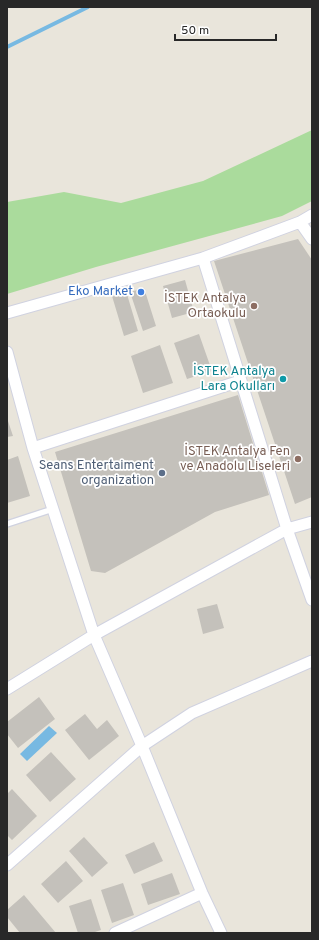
<svg xmlns="http://www.w3.org/2000/svg" width="319" height="940" font-family="Overpass,sans-serif">
<rect width="100%" height="100%" fill="#e9e5db"/>
<path fill="#aadb9c" d="M 312,130 L 312,201 L 282,216 L 96,267 L 7,294 L 7,202 L 64,192 L 121,203 L 203,181 Z"/>
<path fill="#77b9e2" d="M 49,726 L 57,733 L 27,761 L 20,754 Z"/>
<g fill="none" stroke-linecap="round" stroke-linejoin="round">
<path stroke="#77b9e2" stroke-width="4" d="M 7,47 L 88,7"/>
</g>
<path fill="#c4c1bb" d="M 298,239 L 312,260 L 312,497 L 295,504 L 214,261 Z
M 185,280 L 194,312 L 172,318 L 163,286 Z
M 144,288 L 156,326 L 143,331 L 130,292 Z
M 126,291 L 138,331 L 124,336 L 112,296 Z
M 199,334 L 212,371 L 187,379 L 174,343 Z
M 160,345 L 173,383 L 143,393 L 131,356 Z
M 238,395 L 269,495 L 215,512 L 105,573 L 91,571 L 55,452 Z
M 7,418 L 13,436 L 7,437 Z
M 18,456 L 30,496 L 7,503 L 7,460 Z
M 217,604 L 224,628 L 203,634 L 197,609 Z
M 39,697 L 55,719 L 18,748 L 7,734 L 7,722 Z
M 85,714 L 97,729 L 107,720 L 119,736 L 89,760 L 65,730 Z
M 51,752 L 76,779 L 50,802 L 26,775 Z
M 12,789 L 37,816 L 12,840 L 7,835 L 7,794 Z
M 84,837 L 108,863 L 92,877 L 69,851 Z
M 154,842 L 163,861 L 134,874 L 125,855 Z
M 66,861 L 83,881 L 58,903 L 41,884 Z
M 172,873 L 180,894 L 148,905 L 141,884 Z
M 123,883 L 134,915 L 112,923 L 101,890 Z
M 24,895 L 56,933 L 20,933 L 7,917 L 7,910 Z
M 91,899 L 101,930 L 92,933 L 78,933 L 69,906 Z"/>
<g fill="none" stroke-linecap="round" stroke-linejoin="round">
<g stroke="#d0d2e0" stroke-width="8">
<path id="lane" d="M 7,524 L 53,509"/>
</g>
<g stroke="#d0d2e0" stroke-width="13">
<path id="street" d="M 300,222 L 312,239
M 203,258 L 287,529 L 312,600
M 7,313 L 203,258 L 300,222 L 312,215
M 7,352 L 33,448 L 94,635 L 142,746 L 202,893 L 221,933
M 33,448 L 240,381
M 7,689 L 94,635 L 287,529 L 312,522
M 7,865 L 142,746 L 192,713 L 312,661
M 115,933 L 202,893"/>
</g>
<use href="#lane" stroke="#fff" stroke-width="5.5"/>
<use href="#street" stroke="#fff" stroke-width="11"/>
</g>
<circle fill="#3f7fe0" stroke="#fff" stroke-width="1.5" cx="141" cy="292" r="4"/>
<g fill="#8d6e63" stroke="#fff" stroke-width="1.5">
<circle cx="254" cy="306" r="4"/>
<circle cx="298" cy="459" r="4"/>
</g>
<circle fill="#0f9aa8" stroke="#fff" stroke-width="1.5" cx="283" cy="379" r="4"/>
<circle fill="#5c6f8a" stroke="#fff" stroke-width="1.5" cx="162" cy="473" r="4"/>
<g text-anchor="middle" dominant-baseline="central" stroke-width="3.5" stroke-linejoin="round" paint-order="stroke">
<g font-size="13" fill="#366cbe" stroke="#fff" text-anchor="end">
<text x="133" y="292">Eko Market</text>
</g>
<g font-size="13" fill="#785e54" stroke="#fff" text-anchor="end">
<text x="246" y="299">İSTEK Antalya<tspan x="246" dy="15">Ortaokulu</tspan></text>
<text x="290" y="452">İSTEK Antalya Fen<tspan x="290" dy="15">ve Anadolu Liseleri</tspan></text>
</g>
<g font-size="13" fill="#0d838f" stroke="#fff" text-anchor="end">
<text x="275" y="372">İSTEK Antalya<tspan x="275" dy="15">Lara Okulları</tspan></text>
</g>
<g font-size="13" fill="#4e5e75" stroke="#fff" text-anchor="end">
<text x="154" y="466">Seans Entertaiment<tspan x="154" dy="15">organization</tspan></text>
</g>
</g>
<rect width="319" height="940" fill="none" stroke="#282828" stroke-width="16"/>
<path d="M175 34v6h101v-6" fill="none" stroke="#282828" stroke-width="2"/>
<text x="181" y="34" font-size="12" fill="#282828" stroke="#ffffff" stroke-width="3" paint-order="stroke">50 m</text>
</svg>
